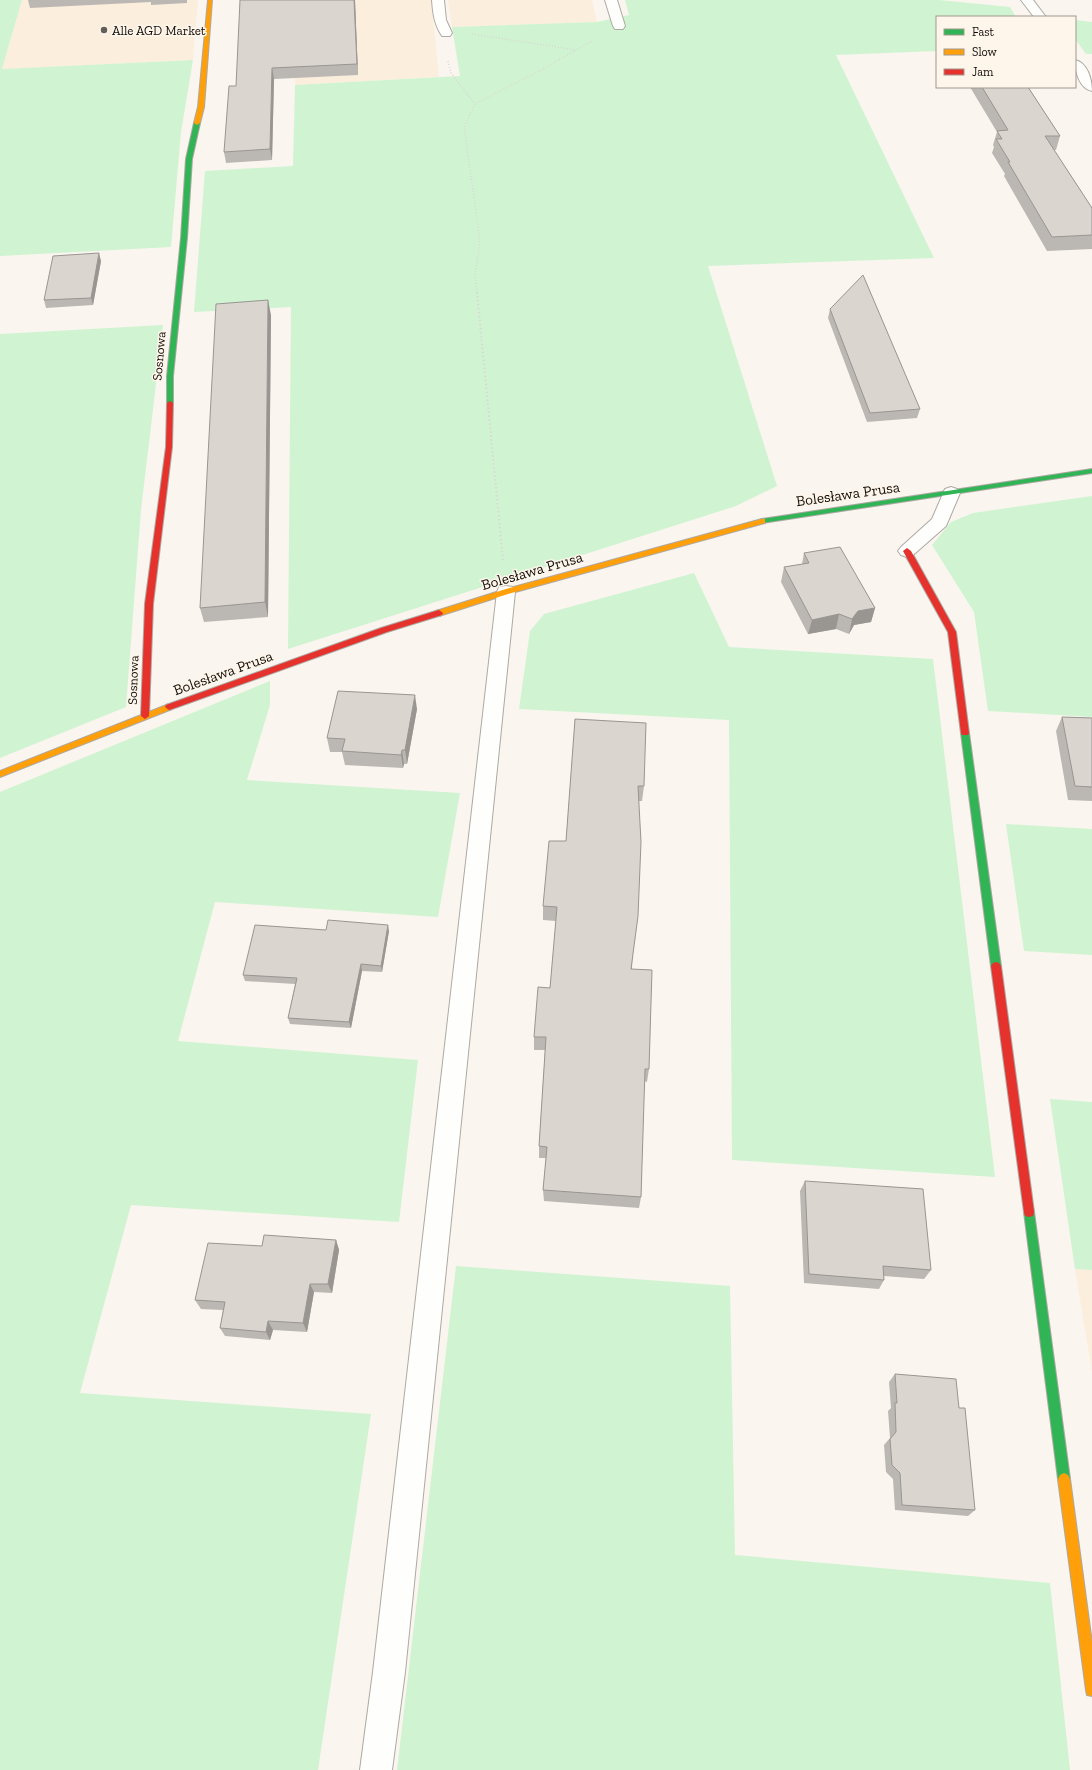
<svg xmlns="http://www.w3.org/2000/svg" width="1092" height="1770" font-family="'Zilla Slab',serif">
<rect width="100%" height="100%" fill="#faf5ef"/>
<path fill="#fbeedd" d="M 22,0 L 198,0 L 193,60 L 2,69 Z
M 295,0 L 431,0 L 439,77 L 295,85 Z
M 448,0 L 592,0 L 597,22 L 452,27 Z
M 1075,1269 L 1092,1270 L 1092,1372 Z"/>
<path fill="#d0f4d1" d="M 0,0 L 22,0 L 2,69 L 193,60 L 181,132 L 171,247 L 0,256 Z
M 625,0 L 939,0 L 1010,7 L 1016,17 L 937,17 L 937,51 L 836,55 L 934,258 L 708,266 L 777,486 L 736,506 L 288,649 L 291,307 L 194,312 L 205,171 L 293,166 L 295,85 L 460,76 L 452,27 L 597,22 L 629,15 Z
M 1075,20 L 1092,22 L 1092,54 L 1086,54 L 1075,39 Z
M 163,325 L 141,510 L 126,707 L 0,758 L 0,334 Z
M 1092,496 L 1092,717 L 988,711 L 974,612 L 932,545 L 951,522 L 973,513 Z
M 694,573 L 729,647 L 933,659 L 995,1177 L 732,1160 L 729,720 L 519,709 L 530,631 L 544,614 Z
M 270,681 L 270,705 L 247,780 L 460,793 L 438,917 L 215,902 L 178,1041 L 418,1060 L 399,1222 L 131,1205 L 80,1393 L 371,1414 L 318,1770 L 0,1770 L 0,792 Z
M 1006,824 L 1092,829 L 1092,955 L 1024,951 Z
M 1050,1099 L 1092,1102 L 1092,1270 L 1075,1269 Z
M 456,1266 L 730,1286 L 735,1555 L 1050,1583 L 1070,1770 L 397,1770 Z"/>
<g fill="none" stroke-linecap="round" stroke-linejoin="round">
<g stroke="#ada9a3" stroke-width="2">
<path id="lane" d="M 432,0 L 444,0 L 446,20 L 452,33 L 450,36 L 442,36 C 434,24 433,13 432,0 Z
M 951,487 L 957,489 L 960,493 L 946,526 L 913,555 L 907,557 L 901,555 L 898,551 L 901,547 L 932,519 L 945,489 Z
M 506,586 L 513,587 L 515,592 L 405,1672 L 392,1770 L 360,1770 L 373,1672 L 497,592 L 499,587 Z"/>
</g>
<g stroke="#ada9a3" stroke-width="2">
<path id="street" d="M 605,0 L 617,0 L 625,26 L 623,29 L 615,29 L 613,26 Z
M 1021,0 L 1033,0 L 1046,17 L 1034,17 Z
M 1075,60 C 1088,63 1092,80 1092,91 C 1079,88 1075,71 1075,60 Z"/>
</g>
<g stroke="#ada9a3" stroke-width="2">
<path id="fast" d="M 197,121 L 200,123 L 192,159 L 187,238 L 173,376 L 173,403 L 170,405 L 167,403 L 167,376 L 181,238 L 186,159 L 194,123 Z
M 1092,469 L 1092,473 L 762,523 L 758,521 L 762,519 Z
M 965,730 L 969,733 L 1001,966 L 999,969 L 996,970 L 993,969 L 991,966 L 961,733 Z
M 1029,1207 L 1033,1208 L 1034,1212 L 1070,1479 L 1068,1483 L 1064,1485 L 1060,1483 L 1058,1479 L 1024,1212 L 1025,1208 Z"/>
</g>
<g stroke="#ada9a3" stroke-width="2">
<path id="slow" d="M 208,0 L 212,0 L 204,107 L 200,123 L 197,125 L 194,123 L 198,107 Z
M 762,519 L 765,519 L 765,523 L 508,594 L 439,616 L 435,613 L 436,611 L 506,589 Z
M 169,704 L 173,707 L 172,709 L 0,777 L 0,771 Z
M 1064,1473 L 1068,1475 L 1070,1479 L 1092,1643 L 1092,1696 L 1087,1695 L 1086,1690 L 1058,1479 L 1060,1475 Z"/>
</g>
<g stroke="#ada9a3" stroke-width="2">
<path id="jam" d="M 170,401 L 173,403 L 172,447 L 153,604 L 149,716 L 145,719 L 141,716 L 145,604 L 166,447 L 167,403 Z
M 907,548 L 911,551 L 956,632 L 969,733 L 968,735 L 962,735 L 961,733 L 948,632 L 903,551 Z
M 439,610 L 443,613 L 442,615 L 387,632 L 172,709 L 169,710 L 165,707 L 166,705 L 381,628 Z
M 996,962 L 999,963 L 1001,966 L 1034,1212 L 1033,1216 L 1029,1217 L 1025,1216 L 1024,1212 L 991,966 L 993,963 Z"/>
</g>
<path stroke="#d9d7d6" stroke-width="1.5" stroke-dasharray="1 2" stroke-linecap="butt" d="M 472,34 L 576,50
M 448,61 L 451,73 L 475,104
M 477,293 L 475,275 L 480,240 L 464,127 L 475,104 L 543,69 L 592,41"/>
<path stroke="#d9d7d6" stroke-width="2" stroke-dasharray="1.5 2.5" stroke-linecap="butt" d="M 477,292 L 503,560"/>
<use href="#lane" fill="#fefefd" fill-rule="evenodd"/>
<use href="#street" fill="#fefefd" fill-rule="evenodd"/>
<use href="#fast" fill="#30b455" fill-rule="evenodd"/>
<use href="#slow" fill="#ff9f0a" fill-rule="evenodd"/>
<use href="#jam" fill="#e5322d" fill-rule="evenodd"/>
</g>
<path fill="#bbb7b2" d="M 28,0 L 187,0 L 187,3 L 151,5 L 151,2 L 30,8 Z
M 355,0 L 358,75 L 274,79 L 272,160 L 226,163 L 224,152 L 236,86 Z
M 970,87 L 1028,87 L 1060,136 L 1056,150 L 1054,150 L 1092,208 L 1092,249 L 1047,251 L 1004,176 L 1005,174 L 992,153 L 994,147 L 993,145 L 997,132 Z
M 101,261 L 93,305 L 46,308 L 44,300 Z
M 830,309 L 920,409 L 917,418 L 867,422 L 828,318 Z
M 271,315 L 268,617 L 204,622 L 200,608 Z
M 804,553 L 875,608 L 871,622 L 854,625 L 849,634 L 836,629 L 808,634 L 781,582 L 784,567 L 802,564 Z
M 417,709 L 407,764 L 404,764 L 403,768 L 345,765 L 342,752 L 330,752 L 327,738 Z
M 1062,717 L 1092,718 L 1092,801 L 1068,800 L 1056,731 Z
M 575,719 L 644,786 L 642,801 L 639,801 L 632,969 L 649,1069 L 647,1082 L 644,1081 L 641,1197 L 639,1208 L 544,1201 L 543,1190 L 546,1158 L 539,1158 L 539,1146 L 545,1050 L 534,1050 L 534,1037 L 550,988 L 556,921 L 543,920 L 543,906 L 566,841 Z
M 326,930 L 389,931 L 382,972 L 362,971 L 351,1028 L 290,1024 L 288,1018 L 295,984 L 245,981 L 243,975 Z
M 805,1181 L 931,1270 L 924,1279 L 884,1276 L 884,1280 L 879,1289 L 804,1283 L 800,1191 Z
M 336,1240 L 339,1250 L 332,1293 L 314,1292 L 307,1332 L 273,1330 L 270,1340 L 225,1336 L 220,1328 L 223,1310 L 201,1309 L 195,1300 L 262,1246 Z
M 895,1374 L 959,1408 L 975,1510 L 968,1516 L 895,1510 L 893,1479 L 886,1472 L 884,1445 L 890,1438 L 888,1411 L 891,1408 L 889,1382 Z"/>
<path fill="#999591" d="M 354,0 L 355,0 L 358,75 L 357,64 Z
M 272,68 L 274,79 L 272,160 L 270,149 Z
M 99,253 L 101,261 L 93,305 L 91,298 Z
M 268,300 L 271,315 L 268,617 L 265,602 Z
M 875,608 L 871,622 L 854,625 L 849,634 L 852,619 L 858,611 Z
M 839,614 L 836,629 L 808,634 L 812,620 Z
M 415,695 L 417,709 L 407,764 L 405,750 Z
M 402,750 L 404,764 L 403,768 L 401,755 Z
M 388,925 L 389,931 L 382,972 L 381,966 Z
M 361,964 L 362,971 L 351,1028 L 349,1022 Z
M 336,1240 L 339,1250 L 332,1293 L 328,1284 Z
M 310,1284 L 314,1292 L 307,1332 L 303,1323 Z
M 268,1321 L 273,1330 L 270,1340 L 266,1332 Z"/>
<path fill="#dad5cf" stroke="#999591" d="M 240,0 L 354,0 L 357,64 L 272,68 L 270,149 L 224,152 L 229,86 L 236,86 Z
M 982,87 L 1028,87 L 1060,136 L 1045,136 L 1092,208 L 1092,235 L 1052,237 L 1008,162 L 1010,162 L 996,139 L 1002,139 L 997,131 L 1008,130 Z
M 99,253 L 91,298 L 44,300 L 53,256 Z
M 863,275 L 920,409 L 870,413 L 830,309 Z
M 268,300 L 265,602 L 200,608 L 216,304 Z
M 840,547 L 875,608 L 858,611 L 852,619 L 839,614 L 812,620 L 784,567 L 809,563 L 804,553 Z
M 338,691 L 415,695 L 405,750 L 402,750 L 401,755 L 342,751 L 345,739 L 327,738 Z
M 1062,717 L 1092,718 L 1092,787 L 1075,786 Z
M 575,719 L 646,723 L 644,786 L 638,786 L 641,842 L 638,916 L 631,969 L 652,970 L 649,1069 L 645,1069 L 641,1197 L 543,1190 L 547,1147 L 539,1146 L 546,1037 L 534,1037 L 538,987 L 550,988 L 557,907 L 543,906 L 549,841 L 566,841 Z
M 328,920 L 388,925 L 381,966 L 361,964 L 349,1022 L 288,1018 L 297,978 L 243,975 L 255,925 L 326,930 Z
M 805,1181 L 923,1189 L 931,1270 L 883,1266 L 884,1280 L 809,1274 Z
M 264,1235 L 336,1240 L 328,1284 L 310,1284 L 303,1323 L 268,1321 L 266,1332 L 220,1328 L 225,1302 L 195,1300 L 208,1243 L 262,1246 Z
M 895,1374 L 956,1379 L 959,1408 L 965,1408 L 975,1510 L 902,1505 L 900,1473 L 892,1465 L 890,1439 L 896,1432 L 895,1403 L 897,1403 Z"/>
<circle fill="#635e58" stroke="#fef6eb" stroke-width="1.5" cx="104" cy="30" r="4"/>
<g text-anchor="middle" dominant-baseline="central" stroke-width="3" stroke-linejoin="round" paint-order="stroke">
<g font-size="13" fill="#110c07" stroke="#fef6eb" text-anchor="start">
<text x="112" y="30">Alle AGD Market</text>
</g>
<g font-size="13" fill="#110c07" stroke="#fef6eb">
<text transform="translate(159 356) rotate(-85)">Sosnowa</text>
<text transform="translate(133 680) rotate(-88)">Sosnowa</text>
</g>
<g font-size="15" fill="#110c07" stroke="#fef6eb">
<text transform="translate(848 494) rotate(-8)">Bolesława Prusa</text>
<text transform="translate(532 571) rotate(-16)">Bolesława Prusa</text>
<text transform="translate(223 673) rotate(-20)">Bolesława Prusa</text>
</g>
</g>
<rect x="936" y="16" width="140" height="72" fill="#fef6eb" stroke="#9f9890"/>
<rect x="944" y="29" width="20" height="6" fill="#30b455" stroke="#9f9890"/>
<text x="972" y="36" font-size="12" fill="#110c07">Fast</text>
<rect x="944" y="49" width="20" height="6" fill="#ff9f0a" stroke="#9f9890"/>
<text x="972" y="56" font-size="12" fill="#110c07">Slow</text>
<rect x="944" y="69" width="20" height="6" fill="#e5322d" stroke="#9f9890"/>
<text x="972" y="76" font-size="12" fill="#110c07">Jam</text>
</svg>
